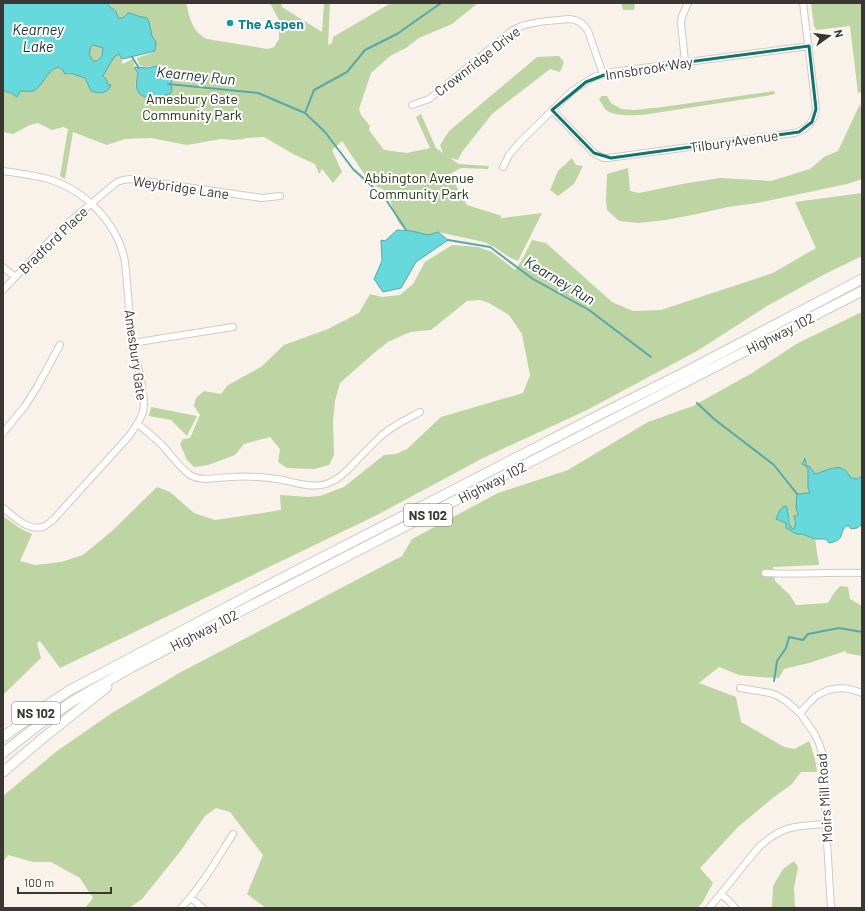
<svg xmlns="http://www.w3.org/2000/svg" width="865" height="911" font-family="Barlow,sans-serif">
<rect width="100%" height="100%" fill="#f9f2ea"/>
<path fill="#bdd4a3" d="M 107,3 L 186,3 C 190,18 192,32 207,39 L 268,49 L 274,47 L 279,39 L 279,20 L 270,3 L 281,3 L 282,7 L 322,32 L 324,3 L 330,3 L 328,45 L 332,43 L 333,37 L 391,3 L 478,3 L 452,24 L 419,38 L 406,48 L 390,56 L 371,73 L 359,109 L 361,115 L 370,126 L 369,130 L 384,150 L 407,153 L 430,148 L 416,117 L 421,114 L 436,148 L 443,153 L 440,145 L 449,131 L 537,57 L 559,56 L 564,62 L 560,72 L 550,69 L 492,114 L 462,152 L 458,160 L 450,158 L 459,164 L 489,166 L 488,169 L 461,168 L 450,174 L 450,178 L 452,178 L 467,205 L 502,216 L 500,218 L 503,218 L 542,213 L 518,261 L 509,257 L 496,248 L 484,242 L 438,232 L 428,235 L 406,230 L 399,223 L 387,193 L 381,188 L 379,188 L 373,184 L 369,181 L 342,141 L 332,150 L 342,172 L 333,183 L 322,169 L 319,174 L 315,164 L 295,155 L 264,137 L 246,138 L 244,139 L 233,140 L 221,139 L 187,145 L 151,138 L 125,139 L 107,145 L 73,132 L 65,179 L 60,176 L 68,129 L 63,127 L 52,130 L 38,123 L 30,125 L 13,134 L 3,132 L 3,90 C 7,93 13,94 17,97 L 19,91 L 37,88 C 44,81 48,70 58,67 L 62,69 L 64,73 L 67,75 C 72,74 80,74 84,77 C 86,79 87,82 87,84 L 110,84 L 107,84 L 103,76 L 114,56 L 119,54 L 122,59 L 122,64 L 133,59 L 135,69 L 138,73 C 137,77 135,82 136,86 C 137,95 149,99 156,100 L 172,91 L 171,83 L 171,76 C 165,74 163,67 158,66 C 149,64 140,73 137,58 L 151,53 L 155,51 L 149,22 L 147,18 L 138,16 L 133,14 L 126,14 L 123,18 L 118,18 L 117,11 L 110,7 Z
M 621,3 L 635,3 L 634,10 L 623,10 Z
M 811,3 L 862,3 L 862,92 L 858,93 L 850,26 L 816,30 L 815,27 L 814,27 Z
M 94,45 L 103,48 L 102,56 L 97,61 L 93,61 L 89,54 L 91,46 Z
M 774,91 L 775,94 L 766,96 L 642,115 C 632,115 615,117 606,110 C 603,107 601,102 599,99 L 602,96 L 607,96 L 611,103 L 621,109 L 634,110 L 663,107 Z
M 860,104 L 862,114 L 862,179 L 847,184 L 757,203 L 728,207 L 697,214 L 666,220 L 638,223 L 619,221 L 607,210 L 606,201 L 607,174 L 628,168 L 630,191 L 639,193 L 682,184 L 720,178 L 771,181 L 810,169 L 824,157 L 838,151 Z
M 572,158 L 576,165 L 583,166 L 574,184 L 558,196 L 550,190 L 558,171 Z
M 862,193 L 862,256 L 825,274 L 767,306 L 697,351 L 587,410 L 483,458 L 377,515 L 60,668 L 40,641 L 37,643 L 41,658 L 3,695 L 3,516 L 21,529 L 32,534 L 20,561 L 35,565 L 61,562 L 83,555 L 112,531 L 157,487 L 170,492 L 194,513 L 215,520 L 269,512 L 281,510 L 280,495 L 308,497 L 320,496 L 344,487 L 384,455 L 396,454 L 407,449 L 441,417 L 523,393 L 530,375 L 522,334 L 509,315 L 489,303 L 480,300 L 467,301 L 431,330 L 410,332 L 388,342 L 374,353 L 340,383 L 335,401 L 333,421 L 334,455 L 329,465 L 314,469 L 287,468 L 278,462 L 280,449 L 270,437 L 244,444 L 235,455 L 208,465 L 194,467 L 187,460 L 180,444 L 183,439 L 190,438 L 200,415 L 194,406 L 196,398 L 204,391 L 221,394 L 228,385 L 261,367 L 284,345 L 328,329 L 359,313 L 370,294 L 382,297 L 400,295 L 413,284 L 425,262 L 452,245 L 478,247 L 492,252 L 515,270 L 523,258 L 532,240 L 546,243 L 612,302 L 633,311 L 661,310 L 773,273 L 816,248 L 795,202 Z
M 862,312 L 862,476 L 857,479 L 851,478 L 835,467 L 815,474 L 810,467 L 806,465 L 805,459 L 804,466 L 807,467 L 808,469 L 808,488 L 810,493 L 805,493 L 797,511 L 798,514 L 795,519 L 796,525 L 794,529 L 791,528 C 789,524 790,523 790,519 C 789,515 785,511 783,508 L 781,510 L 786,523 L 796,534 L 802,534 L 815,539 L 819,565 L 773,567 L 775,581 L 790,595 L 796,605 L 828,603 L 834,593 L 840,586 L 848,587 L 850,599 L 862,606 L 862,656 L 846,653 L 846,651 L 809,663 L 784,669 L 779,678 L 759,677 L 739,675 L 719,667 L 699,683 L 736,697 L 741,722 L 784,747 L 795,749 L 809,741 C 813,752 816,761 817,772 L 801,772 L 792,784 L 774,797 L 738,827 L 700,868 L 713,883 L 702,903 L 697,908 L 266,908 L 247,894 L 263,855 L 230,812 L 216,808 L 205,816 L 179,853 L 142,899 L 129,908 L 85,908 L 93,898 L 80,878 L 51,862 L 33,862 L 8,855 L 3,862 L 3,796 L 57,751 L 112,713 L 181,672 L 402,556 L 412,539 L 498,493 L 568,470 L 648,422 L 693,406 L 752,373 L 798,343 Z
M 151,407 L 197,416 L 187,436 L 171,420 L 149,416 Z
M 794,861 L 798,867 L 794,888 L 795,908 L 772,908 L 773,886 L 783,869 Z"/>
<path fill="#65d9db" stroke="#58a8a9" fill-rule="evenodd" d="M 3,3 L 107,3 L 110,7 L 116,11 L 118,18 L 123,18 L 128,13 L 133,14 L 138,16 L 147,18 L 149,22 L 152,36 L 156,42 L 155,51 L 122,59 L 119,54 L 114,57 L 103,76 L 107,80 L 107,84 L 111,85 C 107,94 100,94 91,91 L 85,78 L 73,74 L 65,74 L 62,69 L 58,67 C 46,71 42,88 33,91 C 29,92 23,91 20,91 L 17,97 C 16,97 15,95 14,95 C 11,92 7,93 3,90 ZM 93,45 L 103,48 L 102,56 L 97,61 L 93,61 L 89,54 L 91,46 Z
M 157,66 L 160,67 L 166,74 L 172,76 L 171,83 L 172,91 L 170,94 L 162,96 L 156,100 C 137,96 134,92 138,73 L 135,69 L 135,67 L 147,68 Z
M 397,230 L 412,231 L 428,235 L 438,232 L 448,240 L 416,262 L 401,288 L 383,292 L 374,279 L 382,261 L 381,240 L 385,241 Z
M 805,458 L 806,465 L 810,467 L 815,474 C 830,470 841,460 851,478 L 857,479 L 862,476 L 862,524 L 857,528 L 851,529 L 849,526 L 846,526 C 838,534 846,540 829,543 L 826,539 L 815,539 L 802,534 L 796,534 L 786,528 L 786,523 L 776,519 L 780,510 L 784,506 L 787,507 C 787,514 790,517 789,524 L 791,526 L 791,528 L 794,529 C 796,523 796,523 794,516 L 797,516 L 798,514 L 796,508 L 797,494 L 810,493 L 808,488 L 808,469 L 807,467 L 802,464 Z"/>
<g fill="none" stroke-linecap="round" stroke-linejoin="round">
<path stroke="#58a8a9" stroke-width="2" d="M 132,57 L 139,68
M 168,84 L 258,93 L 305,113 L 325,132 L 353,169 L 385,198 L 406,230
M 305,113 L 314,90 L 347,72 L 365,50 L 397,34 L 441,3
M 448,240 L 490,247 L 533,279 L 589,310 L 651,357
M 697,403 L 714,419 L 774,465 L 797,494
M 774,681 L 777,661 L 786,648 L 789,637 L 803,640 L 808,634 L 839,628 L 862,632"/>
<g stroke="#d1cac3" stroke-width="8">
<path id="minor" d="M 685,62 L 681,23 L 682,16 L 688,3
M 412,105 L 429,99 L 513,30 C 529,21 552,21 569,19 C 578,20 583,23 588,31 L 603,74
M 552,110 L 594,153 L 603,158 L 608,158 L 794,133 C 807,130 814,122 816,109 L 803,3
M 503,167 L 509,155 L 520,142 L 572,91 L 586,82 L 594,77 L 612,72 L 809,46
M 3,171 C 18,173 33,175 48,179 C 85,190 118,223 125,262 C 126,269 126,276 127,283 C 129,303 129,324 133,344 C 136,362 147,395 143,412 C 140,421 134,429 129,436 L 53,520 C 50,522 48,524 45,526 C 29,533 15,517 3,508
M 3,267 L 15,277
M 3,290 L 61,229 L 111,187 L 117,182 L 123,180 L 131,179 L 262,198 L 280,196
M 132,343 L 233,327
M 138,424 C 146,431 155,438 163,446 C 171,455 180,468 190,475 C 202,482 218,477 232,477 C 246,476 262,477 277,479 C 296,482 315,491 333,481 C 344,476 352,465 360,457 C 367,450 374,443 381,436 C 392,426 407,419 420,412
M 3,433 L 25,406 L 37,387 L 60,345
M 765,573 C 797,575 830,572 862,573
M 740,688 L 770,693 L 778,696 L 786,701 L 800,713 L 814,733 L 819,743 L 824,759 L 826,824 L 831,908
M 800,713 C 806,707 811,699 818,695 C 832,686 848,687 862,693
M 721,894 L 730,902 L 735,908
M 191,898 L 203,908
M 710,907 L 758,848 C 782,825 795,826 826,824
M 181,908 C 202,886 217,859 233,834"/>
</g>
<g stroke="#d1cac3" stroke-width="11">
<path id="highway" d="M 3,737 L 43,708 L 70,690 L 280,579 L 403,516 L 603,413 L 687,371 L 862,279
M 3,753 L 45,720 L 73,701 L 132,667 L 862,291
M 3,772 L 43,738 L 107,687"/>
</g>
<use href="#minor" stroke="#fff" stroke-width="6"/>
<use href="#highway" stroke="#fff" stroke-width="9"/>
</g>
<path fill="none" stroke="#0f766e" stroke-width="3" stroke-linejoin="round" d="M 809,46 L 816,109 L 812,122 L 799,132 L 611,158 L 594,153 L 552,110 L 586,82 L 612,72 Z"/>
<circle fill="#0f9aa8" stroke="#fff" stroke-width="1.5" cx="230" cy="23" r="4"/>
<g text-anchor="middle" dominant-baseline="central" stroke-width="4" stroke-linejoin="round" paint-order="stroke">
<g fill="#fff" stroke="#747270" stroke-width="1">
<rect x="404" y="504" width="48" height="22" rx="3"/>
<rect x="12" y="702" width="48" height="22" rx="3"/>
</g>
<g font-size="13" font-weight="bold" fill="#393633">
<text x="428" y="515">NS 102</text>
<text x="36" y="713">NS 102</text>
</g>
<g font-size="14" font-weight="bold" fill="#0d838f" stroke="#fff" text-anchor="start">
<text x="238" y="23">The Aspen</text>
</g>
<g font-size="14" fill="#393633" stroke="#fff">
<text transform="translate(477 61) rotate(-38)">Crownridge Drive</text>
<text transform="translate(649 68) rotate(-9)">Innsbrook Way</text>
<text transform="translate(734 141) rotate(-8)">Tilbury Avenue</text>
<text transform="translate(181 187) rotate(8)">Weybridge Lane</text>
<text transform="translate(53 240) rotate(-44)">Bradford Place</text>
<text transform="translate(780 333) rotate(-27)">Highway 102</text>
<text transform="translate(136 355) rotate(82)">Amesbury Gate</text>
<text transform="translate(492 482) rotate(-27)">Highway 102</text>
<text transform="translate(204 630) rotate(-27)">Highway 102</text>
<text transform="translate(824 798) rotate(-94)">Moirs Mill Road</text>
</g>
<g font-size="14" fill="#222f10" stroke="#fff">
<text x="192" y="98">Amesbury Gate<tspan x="192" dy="16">Community Park</tspan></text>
<text x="419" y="177">Abbington Avenue<tspan x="419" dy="16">Community Park</tspan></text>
</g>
<g font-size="15" font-style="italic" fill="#1a2f2f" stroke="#fff">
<text x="38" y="29">Kearney<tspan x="38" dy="17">Lake</tspan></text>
<text transform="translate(196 75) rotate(6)">Kearney Run</text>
<text transform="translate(560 280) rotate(31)">Kearney Run</text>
</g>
</g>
<rect width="865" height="911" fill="none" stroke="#393633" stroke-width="8"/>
<g transform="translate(829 36) rotate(76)" stroke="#ffffff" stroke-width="3" paint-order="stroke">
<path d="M0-3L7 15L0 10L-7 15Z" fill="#393633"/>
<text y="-6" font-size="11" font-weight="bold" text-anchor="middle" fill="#393633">N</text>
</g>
<path d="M18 887v6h93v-6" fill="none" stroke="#393633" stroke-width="2"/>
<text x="24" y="887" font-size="12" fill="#393633" stroke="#ffffff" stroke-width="3" paint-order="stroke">100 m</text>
</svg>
